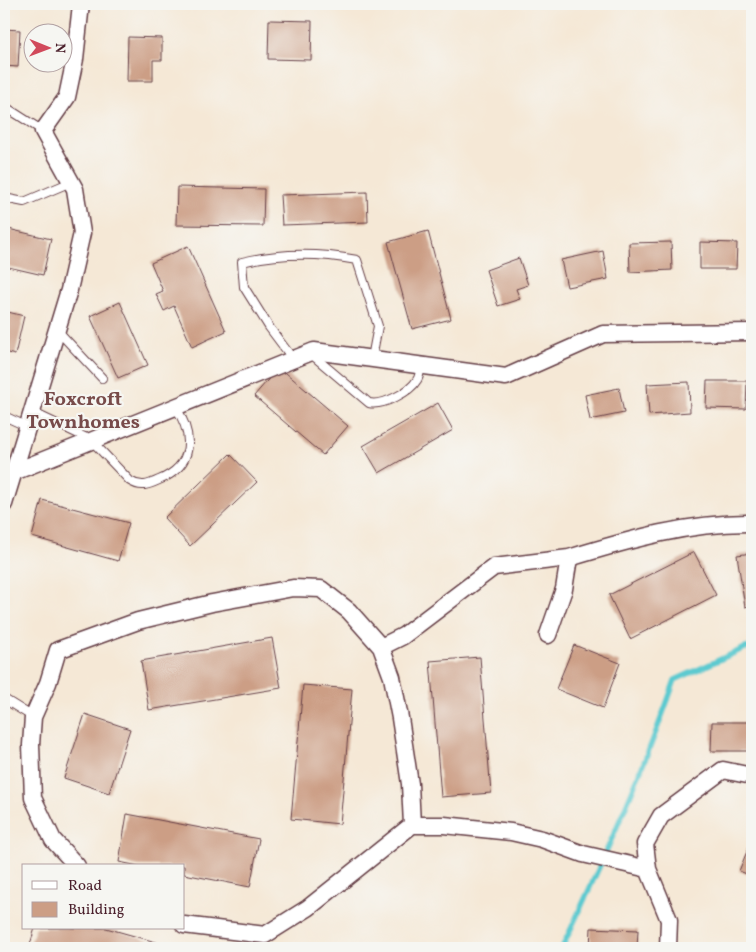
<svg xmlns="http://www.w3.org/2000/svg" width="756" height="952" font-family="Vollkorn,serif">
<rect width="100%" height="100%" fill="#f6f6f2"/>
<filter id="ink" filterUnits="userSpaceOnUse"><feTurbulence type="fractalNoise" baseFrequency=".02" numOctaves="2"/><feDisplacementMap in="SourceGraphic" scale="10" xChannelSelector="R" yChannelSelector="G"/><feConvolveMatrix kernelMatrix="1 2 1 2 8 2 1 2 1" color-interpolation-filters="sRGB"/></filter>
<filter id="wash" filterUnits="userSpaceOnUse"><feTurbulence type="fractalNoise" baseFrequency=".0096" numOctaves="4" result="noise"/><feDisplacementMap in="SourceGraphic" scale="20" xChannelSelector="R" yChannelSelector="G"/><feGaussianBlur stdDeviation="1.12" result="paint"/><feColorMatrix in="noise" values="0 0 0 0 0 0 0 0 0 0 0 0 0 0 0 0 0 1.4 0 .05"/><feComposite in="paint" operator="in"/></filter>
<g filter="url(#wash)">
<rect width="100%" height="100%" fill="#f5e8d6"/>
<g fill="none" stroke-linecap="round" stroke-linejoin="round">
<path stroke="#5dcad0" stroke-width="5.5" d="M 562,948 C 603,861 643,772 675,680 L 745,648 L 752,647"/>
</g>
<g id="blocks">
<path fill="#cc9e85" d="M 269,20 L 312,21 L 311,60 L 268,59 Z
M 4,29 L 20,30 L 18,67 L 4,66 Z
M 128,37 L 162,38 L 162,60 L 153,60 L 153,81 L 127,81 Z
M 177,187 L 264,189 L 263,226 L 176,225 Z
M 367,192 L 368,222 L 282,225 L 280,195 Z
M 4,228 L 51,239 L 43,275 L 4,266 Z
M 428,231 L 451,319 L 412,329 L 388,242 Z
M 671,242 L 672,270 L 630,272 L 629,243 Z
M 700,242 L 737,243 L 736,269 L 700,269 Z
M 188,246 L 226,331 L 192,347 L 174,306 L 164,311 L 156,294 L 163,291 L 151,263 Z
M 603,251 L 608,279 L 567,287 L 561,260 Z
M 519,258 L 528,285 L 516,289 L 520,299 L 498,306 L 486,270 Z
M 120,302 L 148,365 L 118,378 L 90,316 Z
M 4,311 L 24,316 L 15,355 L 4,352 Z
M 279,367 L 348,426 L 323,455 L 254,396 Z
M 707,381 L 747,381 L 746,409 L 706,408 Z
M 689,382 L 690,412 L 649,415 L 647,384 Z
M 619,388 L 624,413 L 590,420 L 585,395 Z
M 438,403 L 453,430 L 379,473 L 363,446 Z
M 230,454 L 257,482 L 190,546 L 164,518 Z
M 42,500 L 129,523 L 118,561 L 32,537 Z
M 694,552 L 716,595 L 630,639 L 609,595 Z
M 752,553 L 752,605 L 745,607 L 737,555 Z
M 272,638 L 281,688 L 149,710 L 141,661 Z
M 574,645 L 620,663 L 603,708 L 556,689 Z
M 480,657 L 491,793 L 441,797 L 430,661 Z
M 303,685 L 352,689 L 340,824 L 291,819 Z
M 85,714 L 130,729 L 109,793 L 64,778 Z
M 712,722 L 752,722 L 752,751 L 711,751 Z
M 127,814 L 259,839 L 250,887 L 184,874 L 184,866 L 139,866 L 119,862 Z
M 752,839 L 752,876 L 739,871 Z
M 35,928 L 106,928 L 170,946 L 169,948 L 29,948 Z
M 591,928 L 638,930 L 637,948 L 590,948 Z"/>
</g>
</g>
<g filter="url(#ink)">
<use href="#blocks" fill-opacity="0" stroke="#643d45" stroke-width="1"/>
<g fill="none" stroke-linecap="round" stroke-linejoin="round">
<g stroke="#643d45" stroke-width="10">
<path id="service" d="M 4,106 L 43,131
M 4,198 L 24,202 L 71,182
M 57,330 L 102,378
M 311,354 L 369,403 C 383,406 410,392 417,380 C 420,376 420,369 421,365
M 293,359 L 269,327 L 244,287 L 242,262 C 279,253 320,253 357,260 L 378,326 L 372,358
M 32,412 L 91,440 L 130,481 C 141,488 148,485 159,480 C 195,465 194,435 175,406
M 4,416 L 28,427
M 4,699 L 33,717"/>
</g>
<g stroke="#643d45" stroke-width="19">
<path id="minor" d="M 14,472 L 314,351 L 506,377 L 603,334 L 752,332
M 4,504 L 69,290 L 82,233 L 75,189 L 43,131 L 67,97 L 75,59 L 81,4
M 548,635 L 564,589 L 569,558 C 628,540 690,522 752,523
M 381,647 L 403,636 L 494,567 L 569,558
M 412,825 L 444,825 L 511,832 L 542,839 L 583,854 L 648,869 L 669,920 L 668,948
M 77,866 L 53,840 L 33,798 L 31,745 L 33,717 L 48,683 L 58,650 L 138,621 L 212,603 L 293,588 L 321,589 L 349,611 L 381,647 L 392,677 L 400,718 L 410,784 L 412,825 L 308,908 L 265,935 L 184,925
M 648,869 L 645,844 L 661,816 L 723,770 L 752,776"/>
</g>
<use href="#service" stroke="#fff" stroke-width="8"/>
<use href="#minor" stroke="#fff" stroke-width="16"/>
</g>
</g>
<g text-anchor="middle" dominant-baseline="central" stroke-width="4.5" stroke-linejoin="round" paint-order="stroke">
<g font-size="20" font-weight="bold" fill="#784b4a" stroke="#f6f6f2">
<text x="83" y="400">Foxcroft<tspan x="83" dy="23">Townhomes</tspan></text>
</g>
</g>
<rect width="756" height="952" fill="none" stroke="#f6f6f2" stroke-width="20"/>
<rect x="22" y="864" width="162" height="65" fill="#f6f6f2" stroke="#b1a0a2"/>
<rect x="32" y="881" width="25" height="8" fill="#ffffff" stroke="#b1a0a2"/>
<text x="68" y="890" font-size="15" fill="#4a1f2b">Road</text>
<rect x="32" y="902" width="25" height="15" fill="#cc9e85" stroke="#b1a0a2"/>
<text x="68" y="914" font-size="15" fill="#4a1f2b">Building</text>
<g transform="translate(48 48) rotate(91)"><circle r="24" fill="#f6f6f2" stroke="#b1a0a2"/>
<path d="M0-4L9 19L0 12L-9 19Z" fill="#d1495b"/>
<text y="-8" font-size="14" font-weight="bold" text-anchor="middle" fill="#4a1f2b">N</text>
</g>
</svg>
